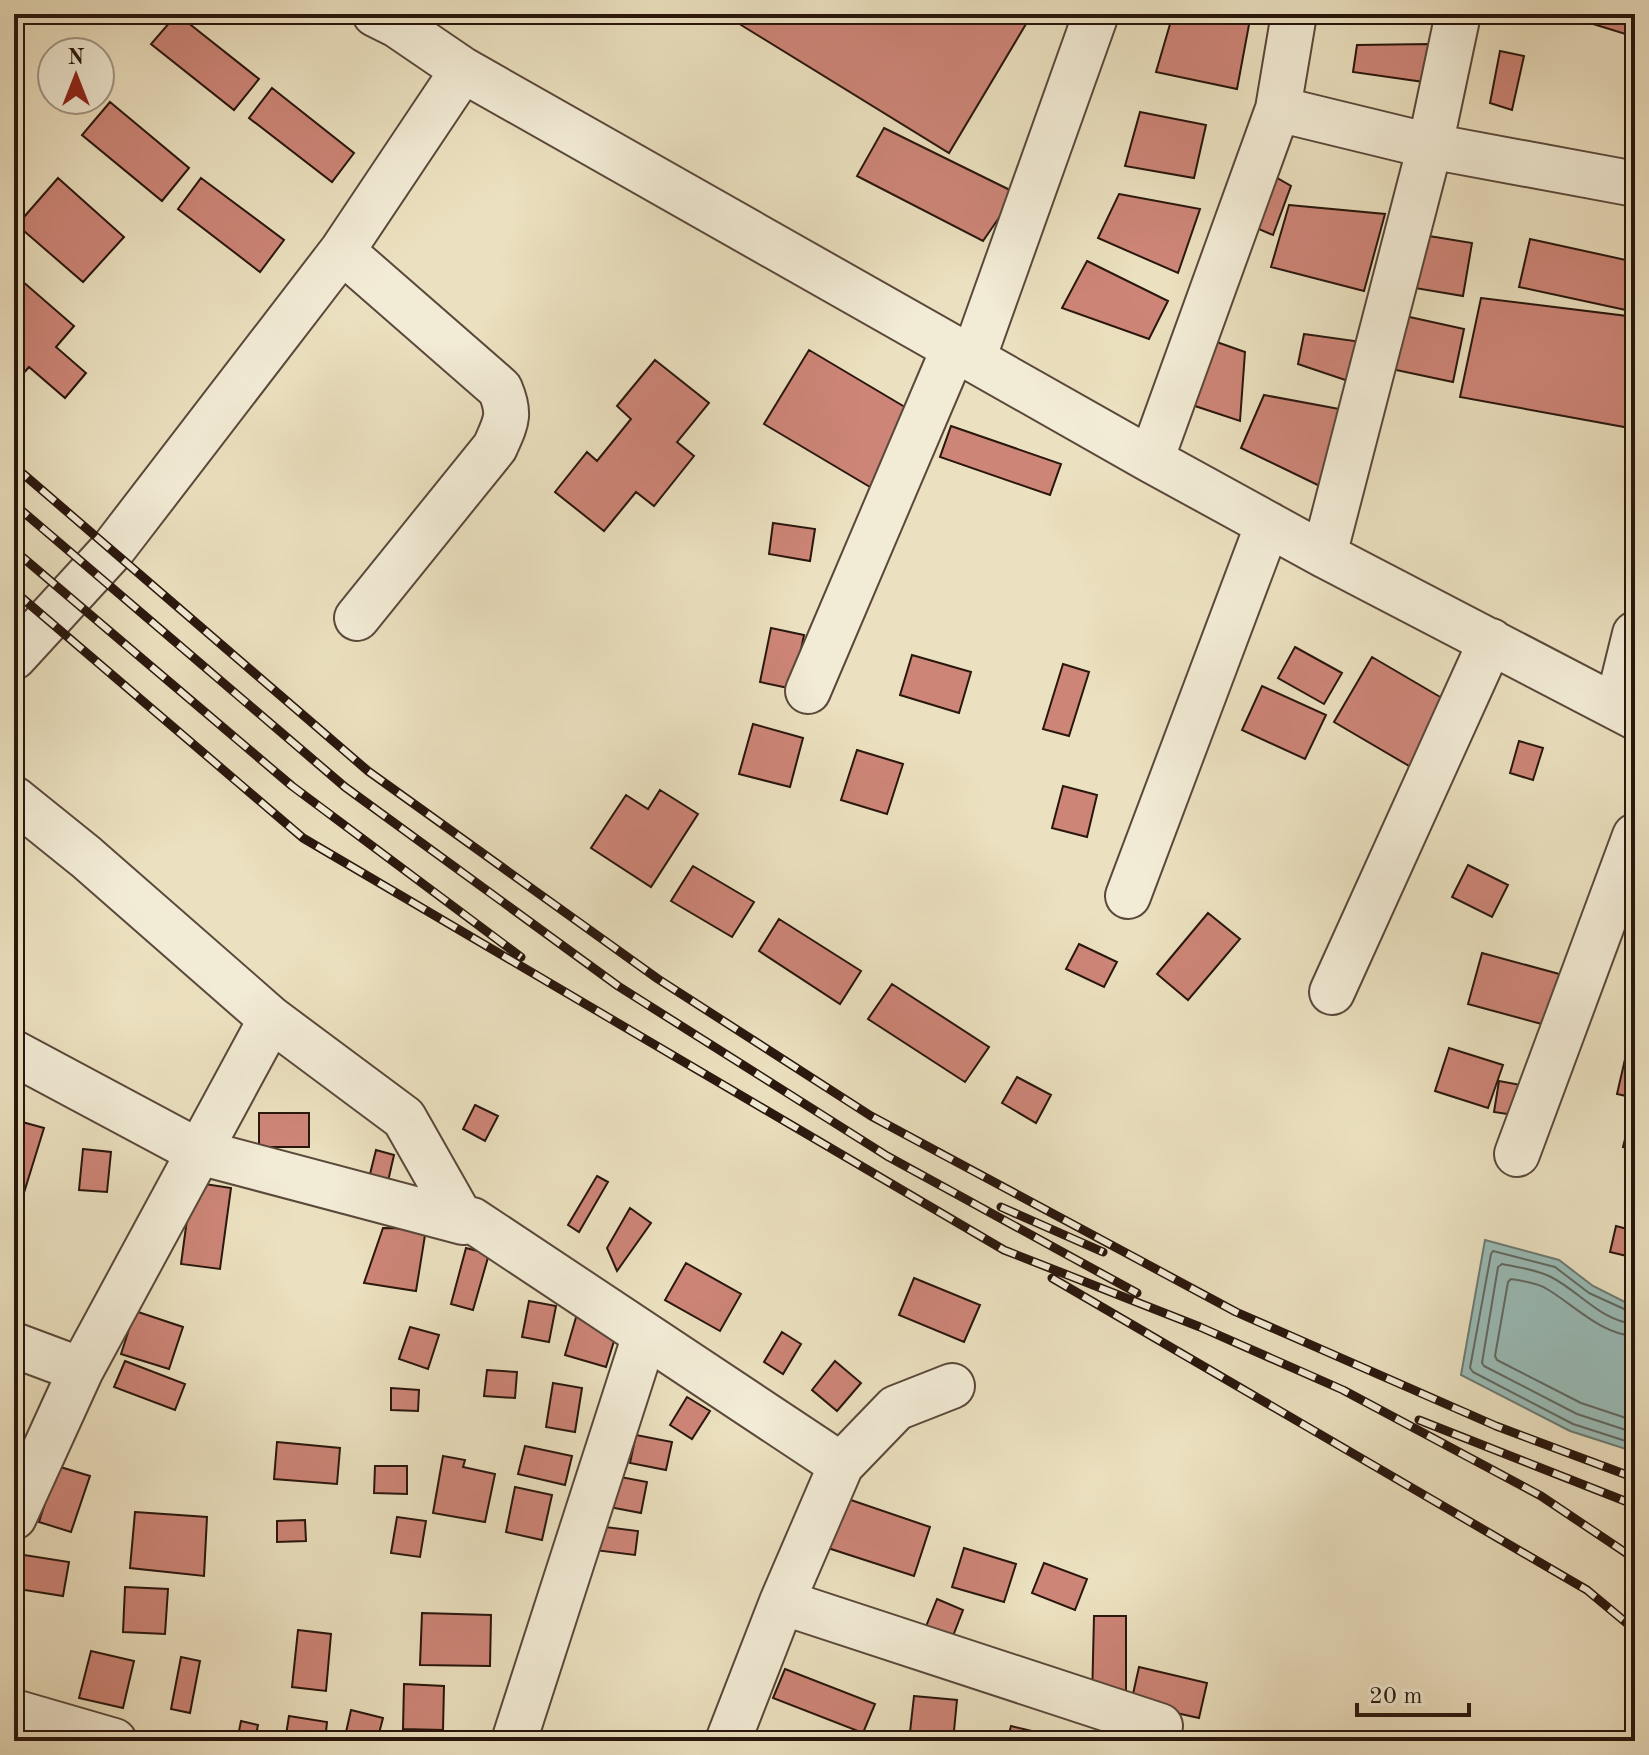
<svg xmlns="http://www.w3.org/2000/svg" width="1649" height="1755" font-family="'Old Standard TT',serif">
<rect width="100%" height="100%" fill="#ebe0bf"/>
<filter id="stains"><feTurbulence type="fractalNoise" baseFrequency=".0025" numOctaves="4"/><feColorMatrix values="0 0 0 0 .2 0 0 0 0 .09 0 0 0 0 .02 0 0 0 .5 -.17"/></filter>
<radialGradient id="worn" r=".72"><stop offset=".6" stop-color="#630" stop-opacity="0"/><stop offset="1" stop-color="#630" stop-opacity=".3"/></radialGradient>
<path fill="#99bcb7" stroke="#6c7a73" stroke-width="2" d="M 1485,1240 L 1559,1260 L 1593,1286 L 1635,1307 L 1635,1452 L 1570,1431 L 1461,1375 Z"/>
<g fill="none" stroke-linecap="round" stroke-linejoin="round">
<path stroke="#616962" stroke-width="2" d="M 1635,1314 L 1589,1293 L 1555,1267 L 1493,1251 L 1491,1254 L 1470,1368 L 1473,1372 L 1573,1424 L 1635,1444
M 1635,1324 C 1602,1322 1579,1291 1551,1277 C 1538,1270 1517,1267 1502,1264 L 1498,1267 L 1482,1363 L 1484,1366 L 1577,1414 L 1635,1433
M 1635,1336 C 1602,1335 1574,1305 1547,1289 C 1538,1283 1523,1281 1511,1279 L 1508,1282 L 1495,1356 L 1497,1360 L 1581,1403 L 1635,1421"/>
</g>
<path fill="#cd8577" stroke="#29160d" stroke-width="2" d="M 177,14 L 259,79 L 234,110 L 151,44 Z
M 747,14 L 1032,14 L 949,153 L 741,25 Z
M 1173,14 L 1251,14 L 1237,89 L 1156,72 Z
M 1593,14 L 1635,14 L 1635,37 L 1590,23 Z
M 1429,44 L 1431,83 L 1353,72 L 1357,45 Z
M 1500,51 L 1524,56 L 1512,110 L 1490,103 Z
M 272,88 L 354,153 L 332,182 L 249,118 Z
M 110,102 L 189,168 L 162,201 L 82,135 Z
M 1140,112 L 1206,125 L 1194,178 L 1125,166 Z
M 884,128 L 1016,193 L 983,241 L 857,176 Z
M 1265,171 L 1291,186 L 1273,235 L 1247,224 Z
M 58,178 L 124,237 L 83,282 L 17,225 Z
M 201,178 L 284,240 L 260,272 L 178,209 Z
M 1119,194 L 1200,209 L 1178,273 L 1098,238 Z
M 1289,205 L 1385,214 L 1364,291 L 1271,267 Z
M 1423,235 L 1472,243 L 1463,296 L 1415,288 Z
M 1530,239 L 1635,262 L 1635,312 L 1519,287 Z
M 1087,261 L 1168,301 L 1149,339 L 1062,308 Z
M 14,274 L 74,326 L 56,347 L 86,373 L 65,398 L 29,367 L 14,384 Z
M 1481,298 L 1635,317 L 1635,429 L 1460,397 Z
M 1396,314 L 1464,329 L 1453,382 L 1382,367 Z
M 1304,334 L 1369,343 L 1360,385 L 1298,364 Z
M 1211,340 L 1245,352 L 1240,421 L 1192,405 Z
M 809,350 L 920,416 L 875,490 L 764,424 Z
M 655,360 L 709,403 L 677,442 L 694,456 L 654,506 L 636,492 L 604,531 L 555,492 L 587,452 L 597,461 L 631,419 L 617,406 Z
M 1264,395 L 1350,411 L 1324,488 L 1241,448 Z
M 951,426 L 1061,464 L 1050,495 L 940,457 Z
M 773,523 L 815,529 L 810,561 L 769,554 Z
M 771,628 L 804,635 L 793,689 L 760,682 Z
M 1295,647 L 1342,673 L 1324,704 L 1278,678 Z
M 912,655 L 971,672 L 959,713 L 900,695 Z
M 1372,657 L 1459,708 L 1421,773 L 1334,722 Z
M 1063,664 L 1089,672 L 1069,736 L 1043,729 Z
M 1262,686 L 1326,715 L 1305,759 L 1242,730 Z
M 753,724 L 803,738 L 790,787 L 739,774 Z
M 1519,741 L 1543,748 L 1533,780 L 1510,773 Z
M 857,750 L 903,764 L 887,814 L 841,800 Z
M 1063,786 L 1097,795 L 1087,837 L 1052,828 Z
M 660,790 L 698,814 L 651,887 L 591,848 L 626,795 L 648,809 Z
M 1468,865 L 1508,885 L 1492,917 L 1452,897 Z
M 693,866 L 754,902 L 732,937 L 671,901 Z
M 1208,913 L 1240,939 L 1188,1000 L 1157,974 Z
M 779,919 L 861,971 L 840,1004 L 759,951 Z
M 1079,944 L 1117,962 L 1104,987 L 1066,969 Z
M 1482,953 L 1563,975 L 1549,1026 L 1468,1004 Z
M 892,984 L 989,1047 L 965,1082 L 868,1019 Z
M 1449,1048 L 1503,1065 L 1488,1108 L 1435,1091 Z
M 1626,1055 L 1635,1057 L 1635,1098 L 1617,1094 Z
M 1017,1077 L 1051,1095 L 1036,1123 L 1002,1103 Z
M 1499,1081 L 1526,1086 L 1521,1116 L 1494,1112 Z
M 475,1105 L 498,1116 L 485,1141 L 463,1129 Z
M 1632,1112 L 1635,1112 L 1635,1150 L 1623,1147 Z
M 259,1113 L 309,1113 L 309,1147 L 259,1147 Z
M 15,1120 L 44,1128 L 18,1212 L 14,1211 Z
M 83,1149 L 111,1152 L 107,1192 L 79,1190 Z
M 376,1150 L 394,1155 L 386,1190 L 367,1186 Z
M 597,1176 L 608,1182 L 579,1232 L 568,1225 Z
M 192,1182 L 231,1188 L 220,1269 L 181,1264 Z
M 630,1208 L 651,1223 L 617,1271 L 607,1248 Z
M 1616,1226 L 1635,1231 L 1635,1258 L 1610,1252 Z
M 383,1228 L 426,1229 L 416,1291 L 364,1283 Z
M 466,1248 L 489,1254 L 473,1310 L 451,1304 Z
M 686,1263 L 741,1294 L 720,1331 L 665,1300 Z
M 914,1278 L 980,1305 L 964,1342 L 899,1315 Z
M 529,1301 L 556,1306 L 549,1342 L 522,1337 Z
M 135,1311 L 183,1327 L 169,1369 L 121,1354 Z
M 577,1314 L 619,1325 L 606,1367 L 565,1355 Z
M 410,1327 L 439,1335 L 428,1369 L 399,1359 Z
M 782,1332 L 801,1344 L 783,1374 L 764,1362 Z
M 125,1361 L 185,1384 L 175,1410 L 114,1387 Z
M 835,1361 L 861,1383 L 837,1411 L 812,1390 Z
M 487,1370 L 517,1372 L 515,1398 L 484,1396 Z
M 553,1383 L 582,1388 L 575,1432 L 546,1427 Z
M 391,1388 L 419,1390 L 418,1411 L 391,1410 Z
M 687,1397 L 710,1411 L 692,1439 L 670,1425 Z
M 636,1435 L 672,1442 L 666,1470 L 630,1463 Z
M 277,1442 L 340,1448 L 337,1484 L 274,1479 Z
M 525,1446 L 572,1456 L 565,1485 L 518,1474 Z
M 443,1456 L 465,1460 L 463,1467 L 495,1474 L 485,1522 L 433,1513 Z
M 57,1466 L 90,1476 L 71,1532 L 39,1522 Z
M 375,1466 L 407,1466 L 407,1494 L 374,1493 Z
M 610,1475 L 647,1482 L 641,1513 L 604,1506 Z
M 515,1487 L 552,1495 L 542,1540 L 506,1532 Z
M 845,1498 L 930,1527 L 914,1576 L 828,1548 Z
M 135,1512 L 207,1517 L 204,1576 L 130,1568 Z
M 397,1517 L 426,1521 L 420,1557 L 391,1553 Z
M 305,1520 L 306,1541 L 277,1542 L 277,1521 Z
M 597,1526 L 638,1531 L 635,1555 L 594,1550 Z
M 964,1548 L 1016,1564 L 1004,1602 L 952,1587 Z
M 24,1555 L 69,1562 L 63,1596 L 18,1589 Z
M 1044,1563 L 1087,1579 L 1075,1610 L 1032,1593 Z
M 125,1587 L 168,1589 L 165,1634 L 123,1632 Z
M 937,1599 L 963,1610 L 948,1649 L 921,1639 Z
M 422,1613 L 491,1615 L 490,1666 L 420,1665 Z
M 1094,1616 L 1126,1616 L 1126,1701 L 1092,1700 Z
M 298,1630 L 331,1634 L 326,1691 L 292,1687 Z
M 91,1651 L 134,1661 L 123,1708 L 79,1698 Z
M 181,1657 L 200,1661 L 190,1713 L 171,1709 Z
M 1139,1667 L 1207,1683 L 1199,1718 L 1131,1703 Z
M 785,1669 L 875,1704 L 863,1733 L 773,1698 Z
M 404,1684 L 444,1686 L 443,1730 L 403,1729 Z
M 914,1696 L 957,1700 L 953,1741 L 909,1741 Z
M 351,1710 L 383,1718 L 377,1741 L 344,1741 Z
M 289,1716 L 327,1722 L 325,1741 L 285,1741 Z
M 241,1721 L 258,1725 L 255,1741 L 237,1741 Z
M 1011,1726 L 1053,1736 L 1051,1741 L 1007,1741 Z"/>
<g fill="none" stroke-linecap="round" stroke-linejoin="round">
<g stroke="#5a483a" stroke-width="48">
<path id="minor" d="M 375,14 L 397,25 L 463,70
M 1278,109 L 1430,146 L 1635,184
M 342,251 L 500,389 C 511,415 506,422 495,447 L 357,618
M 973,359 L 1096,14
M 1151,460 L 1278,109 L 1294,14
M 1324,555 L 1430,146 L 1458,14
M 14,657 L 113,549 L 342,251 L 463,70 L 1151,460 L 1324,555 L 1635,717
M 808,691 L 954,348
M 1617,707 L 1635,634
M 14,799 L 86,857 L 271,1019 L 404,1118 L 463,1222 L 472,1220 L 841,1465
M 1128,896 L 1268,524
M 1332,992 L 1491,641
M 14,1053 L 199,1152 L 463,1222
M 1517,1154 L 1635,836
M 14,1345 L 81,1370
M 14,1517 L 81,1370 L 271,1019
M 782,1602 L 1160,1726
M 14,1712 L 114,1741
M 514,1741 L 645,1335
M 728,1741 L 782,1602 L 841,1465 L 896,1408 L 952,1386"/>
</g>
<use href="#minor" stroke="#f2ebd5" stroke-width="44"/>
<g stroke="#29160d" stroke-width="9">
<path id="rail" d="M 14,466 L 368,771 L 658,979 L 871,1116 L 1236,1312 L 1496,1426 L 1635,1478
M 14,504 L 345,787 L 618,986 L 887,1156 L 1137,1293
M 14,550 L 292,786 L 521,957
M 14,591 L 303,838 L 1004,1250 L 1200,1327 L 1343,1390 L 1541,1496 L 1635,1559
M 1001,1207 L 1103,1252
M 1052,1278 L 1587,1590 L 1635,1630
M 1419,1420 L 1635,1505"/>
</g>
<use href="#rail" stroke="#f2ebd5" stroke-width="6" stroke-dasharray="18" stroke-linecap="butt"/>
</g>
<rect width="1649" height="1755" fill="none" stroke="#ebe0bf" stroke-width="48"/>
<rect x="16" y="16" width="1617" height="1723" fill="none" stroke="#29160d" stroke-width="4"/>
<rect x="24" y="24" width="1601" height="1707" fill="none" stroke="#29160d" stroke-width="2"/>
<g transform="translate(76 76)"><circle r="38" fill="#f2ebd5" stroke="#a29685" stroke-width="2"/>
<path d="M0-6L14 30L0 20L-14 30Z" fill="#8f2418"/>
<text y="-12" font-size="22" font-weight="bold" text-anchor="middle" fill="#29160d">N</text>
</g>
<path d="M1357 1703v12h112v-12" fill="none" stroke="#29160d" stroke-width="4"/>
<text x="1369" y="1703" font-size="24" fill="#29160d" stroke="#f2ebd5" stroke-width="6" paint-order="stroke">20 m</text>
<rect width="100%" height="100%" filter="url(#stains)"/>
<rect width="100%" height="100%" fill="url(#worn)"/>
</svg>
